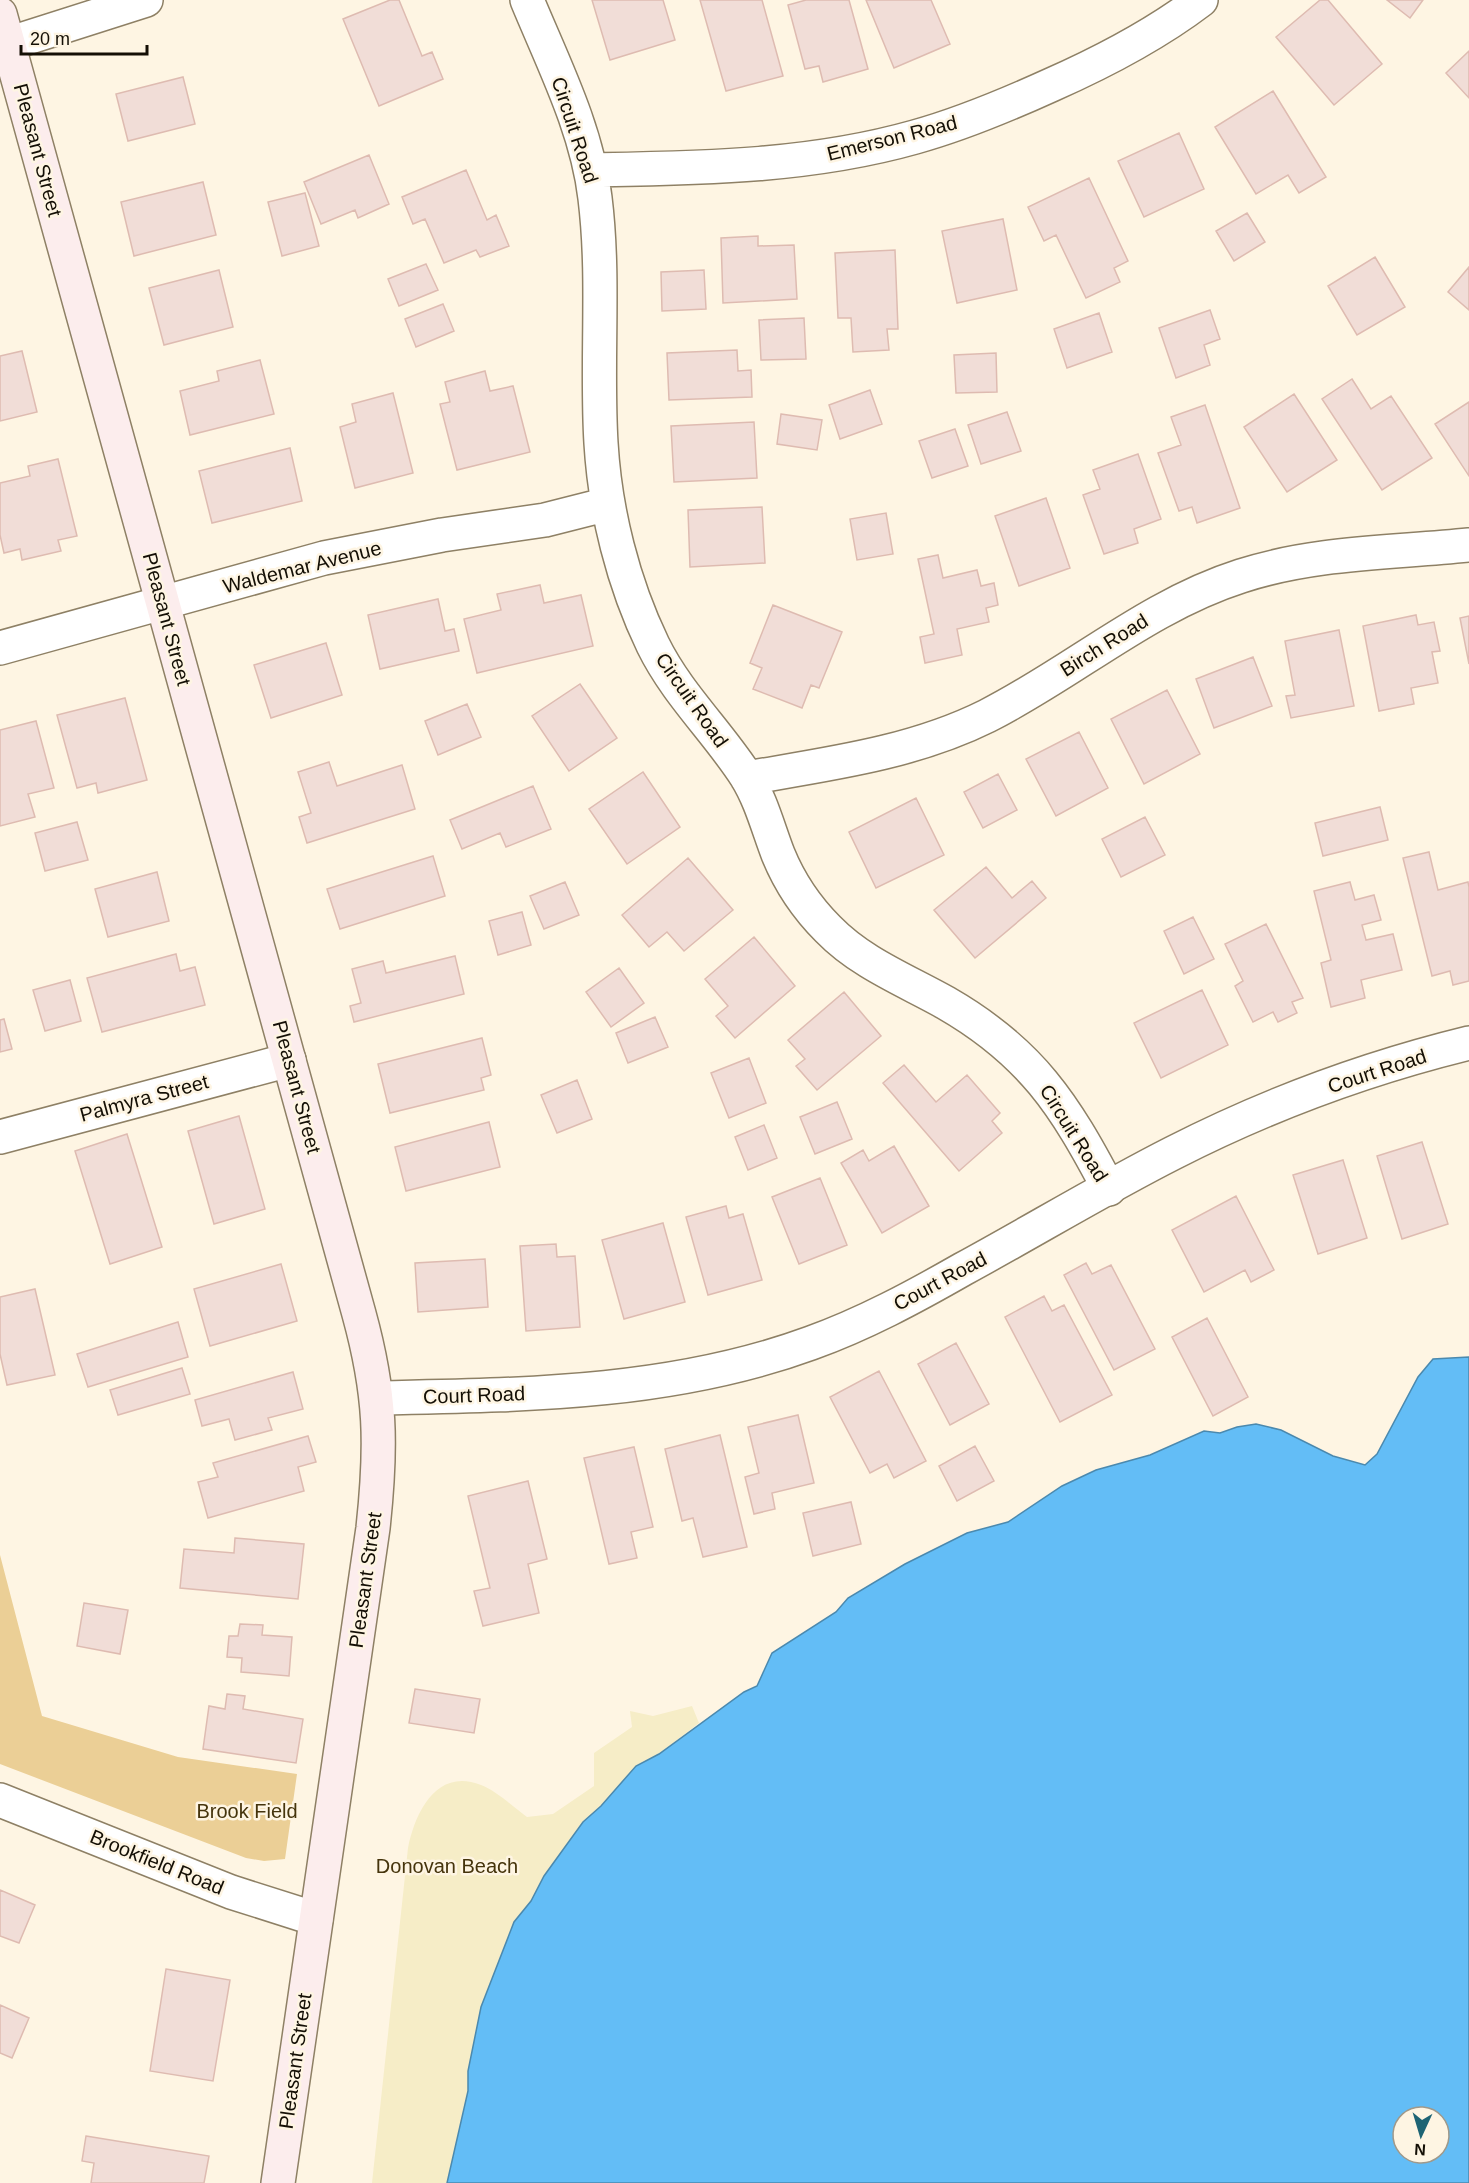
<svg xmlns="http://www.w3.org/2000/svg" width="1469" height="2183" font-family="Helvetica,sans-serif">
<rect width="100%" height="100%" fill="#fef5e3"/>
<path fill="#ebcf96" d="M 0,1555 L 42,1716 L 178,1757 L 297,1774 L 285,1859 L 264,1861 L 246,1858 L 0,1764 Z"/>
<path fill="#f6edc7" d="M 692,1706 L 699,1723 L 659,1754 L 636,1766 L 601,1806 L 583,1822 L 544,1876 L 531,1901 L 514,1922 L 481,2007 L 468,2071 L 468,2091 L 447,2183 L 372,2183 L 408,1848 C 415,1812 437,1767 481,1785 C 497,1791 513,1807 527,1817 L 553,1814 L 594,1786 L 594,1753 L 632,1727 L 630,1711 L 653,1716 Z"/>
<path fill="#63bdf6" stroke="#4b89ae" stroke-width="1.5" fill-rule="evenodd" d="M 1469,1357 L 1469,2183 L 447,2183 L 468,2091 L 468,2071 L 481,2007 L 514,1922 L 531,1901 L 544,1876 L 583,1822 L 601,1806 L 636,1766 L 659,1754 L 744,1692 L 757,1686 L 772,1653 L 836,1612 L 848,1598 L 905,1564 L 967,1533 L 1008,1522 L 1062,1486 L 1096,1470 L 1150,1455 L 1204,1431 L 1220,1433 L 1237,1427 L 1256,1424 L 1281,1430 L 1333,1456 L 1365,1465 L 1377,1454 L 1418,1377 L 1433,1359 ZM 1403,2117 L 1439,2117 L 1439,2153 L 1403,2153 Z"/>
<path fill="#f1ddd7" stroke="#debbb1" stroke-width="1.5" d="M 390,0 L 399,0 L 422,56 L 432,52 L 443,79 L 379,106 L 343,19 Z
M 592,0 L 663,0 L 675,40 L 610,60 Z
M 700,0 L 762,0 L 783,76 L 726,91 Z
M 806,0 L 849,0 L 868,69 L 823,82 L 819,66 L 805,69 L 788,5 Z
M 866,0 L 931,0 L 950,44 L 894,68 Z
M 1320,0 L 1328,0 L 1382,64 L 1334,105 L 1276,37 Z
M 1387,0 L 1423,0 L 1410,18 Z
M 1469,51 L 1469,98 L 1446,73 Z
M 183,77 L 195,124 L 128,141 L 116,94 Z
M 1273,91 L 1326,177 L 1299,193 L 1288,175 L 1256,194 L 1215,127 Z
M 1179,133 L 1204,189 L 1144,217 L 1118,161 Z
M 369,155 L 389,204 L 358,218 L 355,210 L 321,224 L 304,182 Z
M 466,170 L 487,220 L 496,215 L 509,246 L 480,257 L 476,250 L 444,263 L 425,219 L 413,224 L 402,197 Z
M 1089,178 L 1128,261 L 1114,268 L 1120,282 L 1086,298 L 1056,235 L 1044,241 L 1028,207 Z
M 203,182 L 216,235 L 134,256 L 121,202 Z
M 305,193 L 319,246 L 282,256 L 268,202 Z
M 1247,213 L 1265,242 L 1234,261 L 1216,231 Z
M 1003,219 L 1017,290 L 957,303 L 942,231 Z
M 758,236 L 758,246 L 794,245 L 797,299 L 723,303 L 721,238 Z
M 895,250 L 898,329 L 887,329 L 889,350 L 853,352 L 851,318 L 838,318 L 835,253 Z
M 1375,257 L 1405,307 L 1357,335 L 1328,286 Z
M 426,264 L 438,290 L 399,306 L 388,279 Z
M 1469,267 L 1469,310 L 1448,292 Z
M 219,270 L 233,327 L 164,345 L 149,288 Z
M 704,270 L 706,309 L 662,311 L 661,272 Z
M 443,304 L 454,331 L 416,347 L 405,319 Z
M 1210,310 L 1220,339 L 1204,345 L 1210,365 L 1176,378 L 1159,328 Z
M 1099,313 L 1112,352 L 1067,368 L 1054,329 Z
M 804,318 L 806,359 L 761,360 L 759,320 Z
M 737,350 L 738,371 L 751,370 L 752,397 L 669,400 L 667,353 Z
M 22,351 L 37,412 L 0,421 L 0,356 Z
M 996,353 L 997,392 L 956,393 L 954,355 Z
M 260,360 L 274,414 L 190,435 L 180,391 L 219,381 L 217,371 Z
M 485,371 L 490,391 L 513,386 L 530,452 L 457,470 L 440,404 L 450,402 L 445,382 Z
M 1352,379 L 1371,409 L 1391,396 L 1432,458 L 1382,490 L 1322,399 Z
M 870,390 L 882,424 L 840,439 L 829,405 Z
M 393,393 L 413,473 L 355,488 L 340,427 L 356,422 L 352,404 Z
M 1294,394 L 1337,460 L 1287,492 L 1244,427 Z
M 1469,402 L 1469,476 L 1435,424 Z
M 1205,405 L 1240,508 L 1197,523 L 1192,507 L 1179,511 L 1158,453 L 1181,445 L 1171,417 Z
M 1007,412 L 1021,451 L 981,464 L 968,425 Z
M 781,414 L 822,420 L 817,450 L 777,444 Z
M 754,422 L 757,478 L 674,482 L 671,426 Z
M 955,429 L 968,466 L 932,478 L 919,441 Z
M 290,448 L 302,501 L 212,523 L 199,471 Z
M 1138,454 L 1161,519 L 1134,529 L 1138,543 L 1104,554 L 1083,495 L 1100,489 L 1093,470 Z
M 58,459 L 77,536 L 58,540 L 61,551 L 22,560 L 20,549 L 4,553 L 0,535 L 0,483 L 30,476 L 28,466 Z
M 1046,498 L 1070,568 L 1019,586 L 995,516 Z
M 762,507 L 765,563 L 690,567 L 688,510 Z
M 886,513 L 893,554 L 857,560 L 850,519 Z
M 938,555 L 943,578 L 977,570 L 981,586 L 994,583 L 998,605 L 986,608 L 989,622 L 957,629 L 962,655 L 925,663 L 920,637 L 934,634 L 918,559 Z
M 540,585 L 544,603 L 581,595 L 593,646 L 477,673 L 464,619 L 501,610 L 497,594 Z
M 438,599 L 445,631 L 454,629 L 459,651 L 380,669 L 368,615 Z
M 773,605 L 842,632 L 819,688 L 811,685 L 802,708 L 753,689 L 762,668 L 750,663 Z
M 1416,615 L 1418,625 L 1434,622 L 1440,651 L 1432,652 L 1438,683 L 1411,688 L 1414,704 L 1379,711 L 1363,626 Z
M 1469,616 L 1469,664 L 1460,618 Z
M 1339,630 L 1354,706 L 1291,718 L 1286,696 L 1295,695 L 1285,641 Z
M 326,643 L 342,695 L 271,718 L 254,665 Z
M 1253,657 L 1272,706 L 1214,728 L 1196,679 Z
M 580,684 L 617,738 L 569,771 L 532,716 Z
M 1167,690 L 1200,754 L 1144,784 L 1111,719 Z
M 125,698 L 147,780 L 98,793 L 96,783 L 77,788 L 57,715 Z
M 467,704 L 481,737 L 438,755 L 425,721 Z
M 36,721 L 54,788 L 28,794 L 35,817 L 0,826 L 0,730 Z
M 1079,732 L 1108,788 L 1056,816 L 1026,759 Z
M 329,762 L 337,786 L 402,765 L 415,809 L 307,843 L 299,817 L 311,813 L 298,772 Z
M 643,772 L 680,827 L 627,864 L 589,809 Z
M 998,774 L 1017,810 L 983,828 L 964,792 Z
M 533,786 L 551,829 L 506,847 L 500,833 L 462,849 L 450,820 Z
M 916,798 L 944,855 L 876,888 L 849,832 Z
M 1380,807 L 1388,840 L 1323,856 L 1315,823 Z
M 1145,817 L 1165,855 L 1121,877 L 1102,839 Z
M 77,822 L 88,860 L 45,871 L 35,833 Z
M 1429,852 L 1438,890 L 1468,882 L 1469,887 L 1469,981 L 1453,985 L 1450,971 L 1432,976 L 1403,858 Z
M 433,856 L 445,896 L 340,929 L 327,889 Z
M 688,858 L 733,910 L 684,951 L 667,932 L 649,947 L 622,915 Z
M 986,867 L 1012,898 L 1032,881 L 1046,898 L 975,958 L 934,910 Z
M 157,872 L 169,921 L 108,937 L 95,889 Z
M 565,882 L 579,915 L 544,929 L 530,896 Z
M 1350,882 L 1355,900 L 1374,895 L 1381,920 L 1362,925 L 1366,940 L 1393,934 L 1402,970 L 1361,980 L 1365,998 L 1331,1007 L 1321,963 L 1331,960 L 1314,891 Z
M 522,912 L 531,945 L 498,955 L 489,921 Z
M 1193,917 L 1214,959 L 1184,974 L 1164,931 Z
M 1266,924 L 1303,998 L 1292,1002 L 1297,1013 L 1278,1022 L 1273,1012 L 1253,1022 L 1235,986 L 1243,981 L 1225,944 Z
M 754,937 L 795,986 L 735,1038 L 716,1016 L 728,1006 L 705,979 Z
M 176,954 L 180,971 L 195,967 L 205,1005 L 102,1032 L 87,978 Z
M 455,956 L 464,994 L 354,1022 L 350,1006 L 361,1003 L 352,969 L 383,961 L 386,973 Z
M 619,968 L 644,1003 L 611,1027 L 586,992 Z
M 70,980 L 81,1021 L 45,1031 L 33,990 Z
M 1202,990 L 1228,1045 L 1161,1078 L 1134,1023 Z
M 844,992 L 881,1036 L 817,1090 L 796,1066 L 805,1059 L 788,1040 Z
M 655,1017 L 668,1047 L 628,1063 L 616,1033 Z
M 4,1019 L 12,1049 L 0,1052 L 0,1020 Z
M 482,1038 L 491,1075 L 481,1078 L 484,1090 L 390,1113 L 378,1064 Z
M 749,1058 L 766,1103 L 729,1118 L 711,1073 Z
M 904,1065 L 936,1102 L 967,1075 L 1000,1113 L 992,1121 L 1002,1133 L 959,1171 L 883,1083 Z
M 577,1080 L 592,1119 L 557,1133 L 541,1095 Z
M 837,1102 L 852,1139 L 815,1154 L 800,1117 Z
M 239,1116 L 265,1209 L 214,1224 L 188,1131 Z
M 489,1122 L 500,1167 L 406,1191 L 395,1147 Z
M 764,1125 L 777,1158 L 748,1170 L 735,1137 Z
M 127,1134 L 162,1247 L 110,1264 L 75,1151 Z
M 1422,1142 L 1448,1224 L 1402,1239 L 1377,1156 Z
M 894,1146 L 929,1206 L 882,1233 L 841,1163 L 863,1150 L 869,1161 Z
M 1343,1160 L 1367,1238 L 1318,1254 L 1293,1175 Z
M 820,1178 L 847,1245 L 799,1264 L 772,1197 Z
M 1236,1196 L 1274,1270 L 1251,1282 L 1245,1270 L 1204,1292 L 1172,1230 Z
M 726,1206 L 729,1218 L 743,1214 L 762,1280 L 708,1295 L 686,1217 Z
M 663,1223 L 685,1302 L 624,1319 L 602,1240 Z
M 556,1244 L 557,1257 L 575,1256 L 580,1327 L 526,1331 L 520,1246 Z
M 485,1259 L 488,1307 L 418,1312 L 415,1263 Z
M 1086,1263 L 1092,1274 L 1111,1265 L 1155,1349 L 1114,1370 L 1064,1275 Z
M 281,1264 L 297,1321 L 210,1346 L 194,1289 Z
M 35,1289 L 55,1375 L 7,1385 L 0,1354 L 0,1297 Z
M 1044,1296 L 1052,1311 L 1064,1305 L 1112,1395 L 1060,1422 L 1005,1317 Z
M 1207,1318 L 1248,1397 L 1213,1416 L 1172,1337 Z
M 178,1322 L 188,1357 L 88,1387 L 77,1354 Z
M 956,1343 L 989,1404 L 950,1425 L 918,1364 Z
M 182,1368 L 190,1394 L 118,1415 L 110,1390 Z
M 879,1371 L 926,1461 L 894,1478 L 887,1464 L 870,1473 L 830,1397 Z
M 293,1372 L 303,1409 L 268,1418 L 272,1430 L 235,1440 L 229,1419 L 202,1426 L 195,1400 Z
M 798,1415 L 814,1483 L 772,1493 L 775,1509 L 754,1514 L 745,1477 L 759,1473 L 748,1427 Z
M 720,1435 L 747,1547 L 703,1557 L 693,1518 L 682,1521 L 665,1449 Z
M 308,1436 L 316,1462 L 298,1467 L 304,1491 L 208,1518 L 198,1482 L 218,1477 L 213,1463 Z
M 975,1446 L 994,1481 L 957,1501 L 939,1466 Z
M 634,1447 L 653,1527 L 631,1532 L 637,1558 L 609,1564 L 584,1458 Z
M 528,1481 L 547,1559 L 528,1564 L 539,1613 L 483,1626 L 474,1591 L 490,1588 L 468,1496 Z
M 851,1502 L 861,1544 L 813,1556 L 803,1513 Z
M 235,1538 L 304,1544 L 298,1599 L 180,1588 L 184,1549 L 234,1553 Z
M 84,1603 L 128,1610 L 120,1654 L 77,1646 Z
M 240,1624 L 263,1625 L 262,1635 L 292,1637 L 289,1676 L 241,1672 L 242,1658 L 227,1657 L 229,1636 L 238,1636 Z
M 415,1689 L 480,1699 L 474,1733 L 409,1723 Z
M 227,1694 L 245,1696 L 243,1709 L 303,1719 L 296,1763 L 203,1749 L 209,1706 L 225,1709 Z
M 0,1890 L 35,1905 L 19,1943 L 0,1936 Z
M 166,1969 L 230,1980 L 213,2081 L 150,2071 Z
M 0,2005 L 29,2018 L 12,2058 L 0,2053 Z
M 86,2136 L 209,2156 L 204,2183 L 91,2183 L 94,2163 L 82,2161 Z"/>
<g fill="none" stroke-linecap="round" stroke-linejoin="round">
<g stroke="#8e8065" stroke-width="36">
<path id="minor" d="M 527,0 C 553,63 587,129 595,198 C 605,279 596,361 601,443 C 605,511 623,583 653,645 C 677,694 717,731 746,776 C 761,800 768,828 778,854 C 789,881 807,908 828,929 C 861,963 905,980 946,1003 C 1031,1052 1065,1105 1109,1189
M 8,44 L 146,0
M 591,170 C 700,168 809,167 915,137 C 962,124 1007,105 1051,85 C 1103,62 1155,35 1201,0
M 0,648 L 324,558 L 442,535 L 545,520 L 608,504
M 747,778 C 828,764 913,753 987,716 C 1074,672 1147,606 1241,576 C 1315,552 1392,553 1469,545
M 0,1137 L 289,1060
M 0,1800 L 231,1892 L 316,1919"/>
</g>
<g stroke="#8e8065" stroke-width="36">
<path id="tertiary" d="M 377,1398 C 523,1395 672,1394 811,1343 C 864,1324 914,1297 963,1269 C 1033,1231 1102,1189 1173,1153 C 1267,1105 1367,1068 1469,1043"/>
</g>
<g stroke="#8e8065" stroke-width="36">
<path id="secondary" d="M 0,14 L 359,1314 C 381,1394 382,1445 373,1528 L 278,2183"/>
</g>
<use href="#minor" stroke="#fff" stroke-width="33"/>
<use href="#tertiary" stroke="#fff" stroke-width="33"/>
<use href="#secondary" stroke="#fceded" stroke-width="33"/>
</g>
<g text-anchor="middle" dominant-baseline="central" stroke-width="5" stroke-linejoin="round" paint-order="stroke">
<g font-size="20" fill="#140f05" stroke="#fef5e3">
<text transform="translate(575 130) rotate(72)">Circuit Road</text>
<text transform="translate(892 138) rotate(-14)">Emerson Road</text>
<text transform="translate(38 150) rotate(75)">Pleasant Street</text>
<text transform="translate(302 567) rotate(-14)">Waldemar Avenue</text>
<text transform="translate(167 619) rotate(75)">Pleasant Street</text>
<text transform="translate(1104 645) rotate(-32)">Birch Road</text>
<text transform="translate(692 700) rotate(55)">Circuit Road</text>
<text transform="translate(1377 1071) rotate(-18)">Court Road</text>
<text transform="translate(297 1087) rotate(75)">Pleasant Street</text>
<text transform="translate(144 1098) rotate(-15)">Palmyra Street</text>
<text transform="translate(1074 1133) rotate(58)">Circuit Road</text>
<text transform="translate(940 1281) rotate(-28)">Court Road</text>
<text transform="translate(474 1395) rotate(-2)">Court Road</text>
<text transform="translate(365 1580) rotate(-82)">Pleasant Street</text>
<text transform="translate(157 1862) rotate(22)">Brookfield Road</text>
<text transform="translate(295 2061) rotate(-82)">Pleasant Street</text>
</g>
<g font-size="20" fill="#45340c" stroke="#fef5e3">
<text x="247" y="1811">Brook Field</text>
<text x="447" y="1866">Donovan Beach</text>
</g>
</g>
<g transform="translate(1421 2135) rotate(184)"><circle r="28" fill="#fef5e3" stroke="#a0998a" stroke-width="1.5"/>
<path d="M0-4.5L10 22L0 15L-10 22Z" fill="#1e6474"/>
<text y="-9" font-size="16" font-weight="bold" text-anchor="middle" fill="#140f05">N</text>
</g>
<path d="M21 45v9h126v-9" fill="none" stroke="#140f05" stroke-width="3"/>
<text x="30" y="45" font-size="18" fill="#140f05" stroke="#fef5e3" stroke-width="4.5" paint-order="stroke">20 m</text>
</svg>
